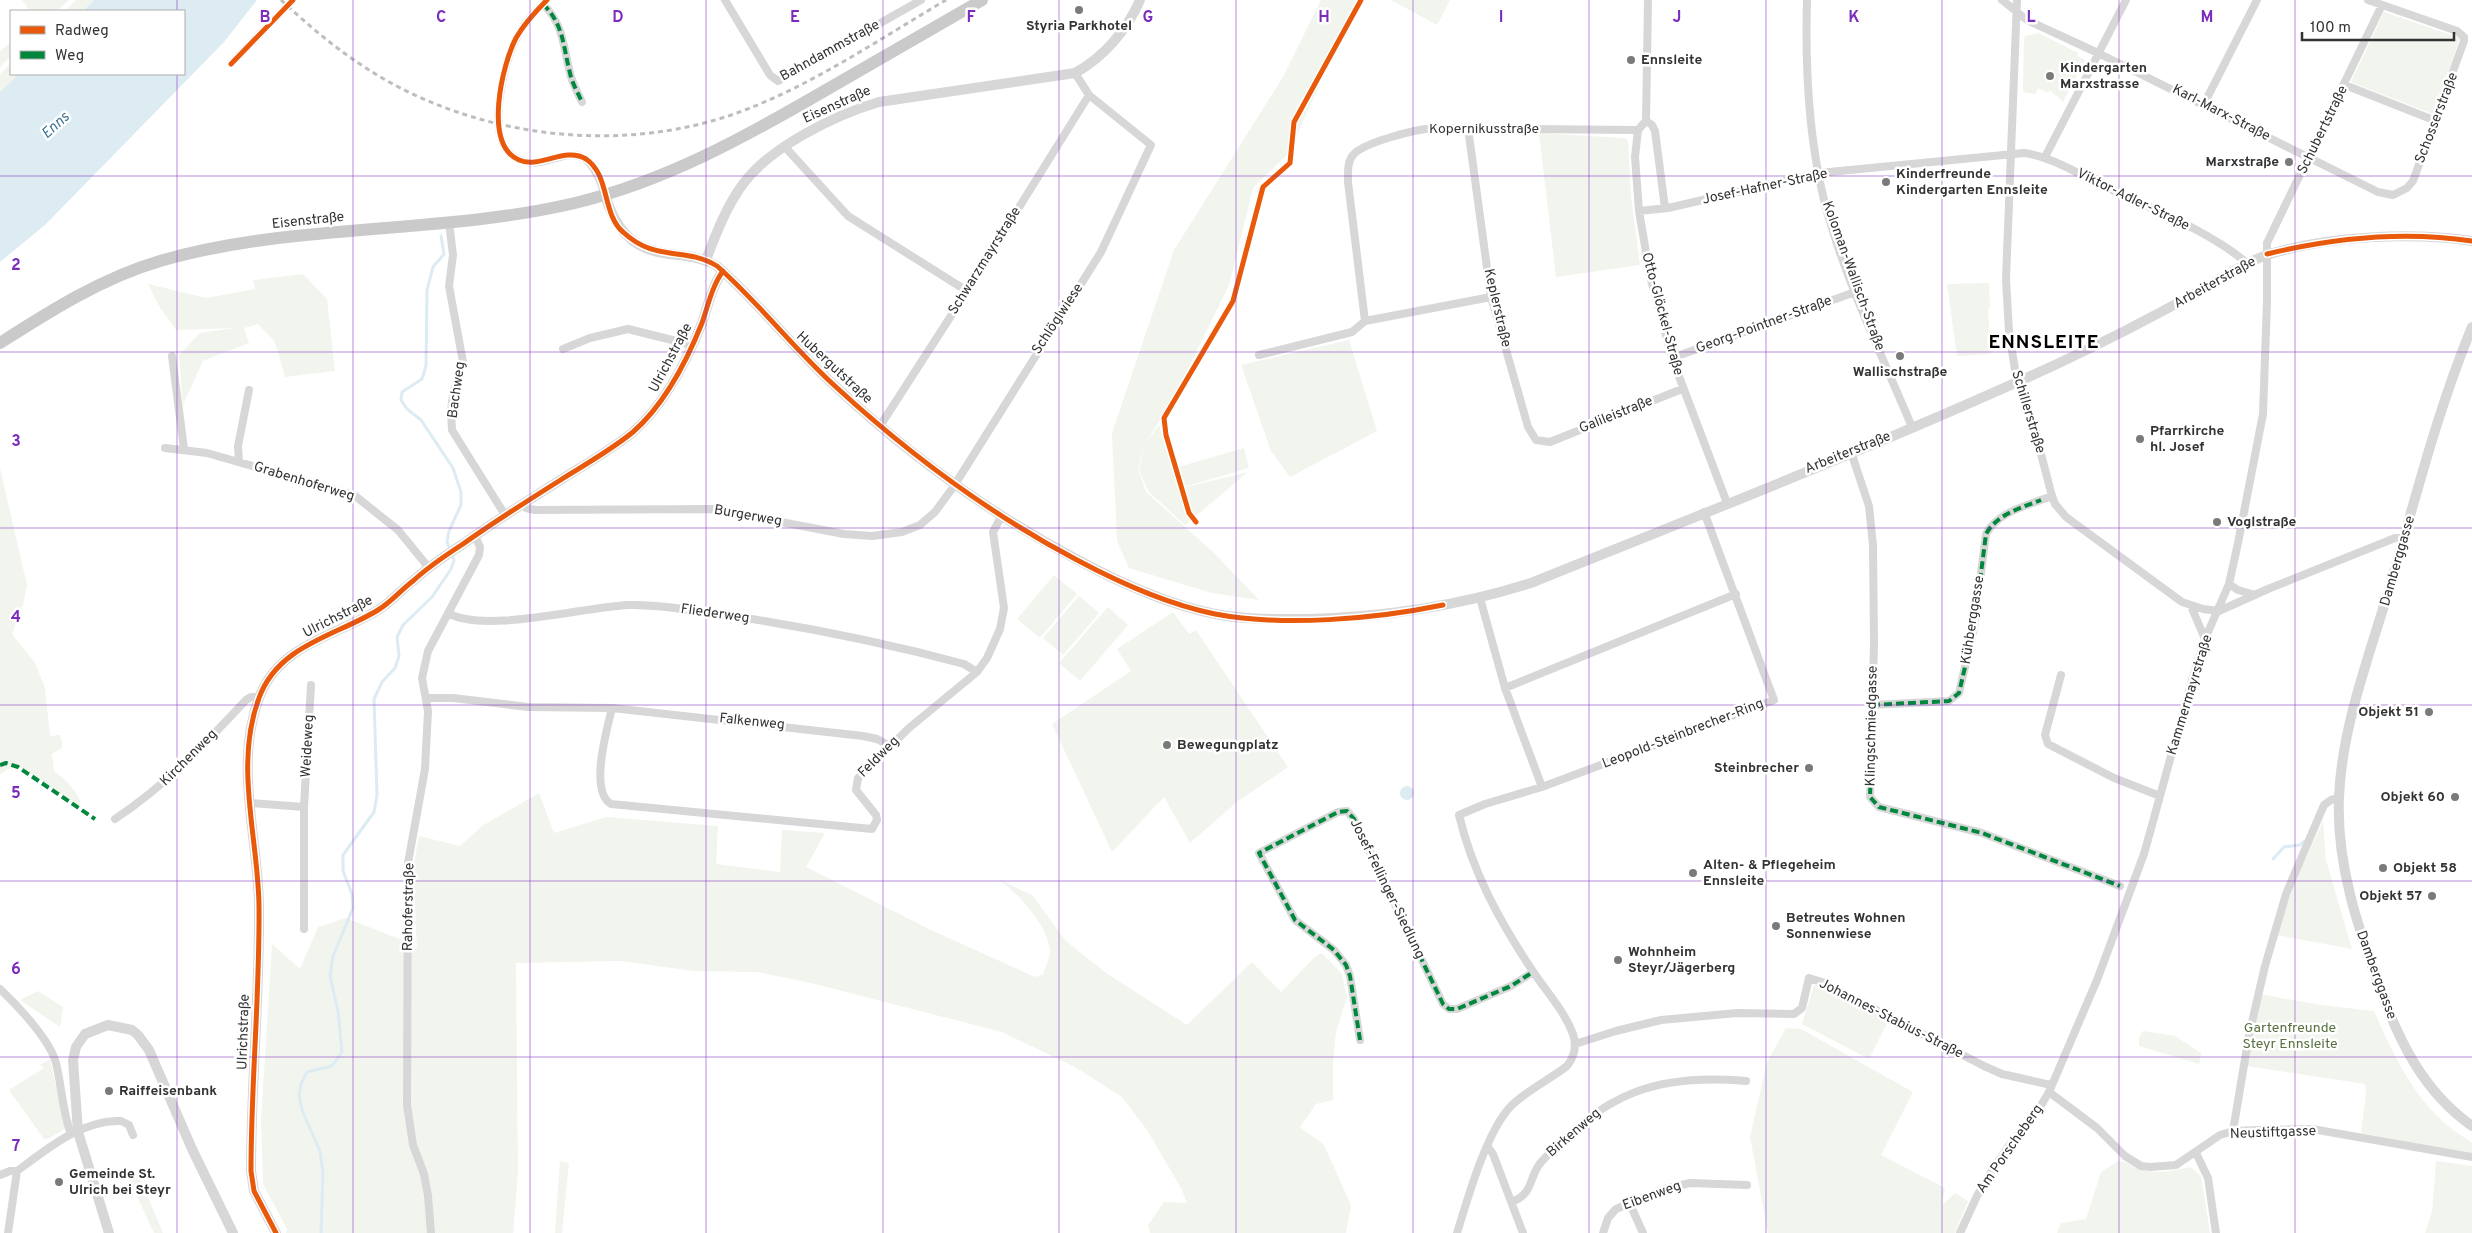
<svg xmlns="http://www.w3.org/2000/svg" width="2472" height="1233" font-family="Overpass,sans-serif">
<rect width="100%" height="100%" fill="#fff"/>
<path fill="#f1f5ed" d="M 22,0 L 69,0 L 57,11 L 30,11 Z
M 76,0 L 94,0 L 83,11 L 65,11 Z
M 1321,0 L 1363,0 L 1338,45 L 1288,154 L 1253,188 L 1229,285 L 1176,393 L 1145,444 L 1159,425 L 1178,489 L 1248,472 L 1185,525 L 1148,491 L 1139,470 L 1144,446 L 1138,469 L 1146,492 L 1213,552 L 1259,600 L 1212,593 L 1129,568 L 1117,541 L 1112,433 L 1174,250 L 1283,77 Z
M 1391,0 L 1450,0 L 1437,25 Z
M 2384,12 L 2460,38 L 2433,114 L 2351,82 Z
M 2038,33 L 2078,53 L 2077,56 L 2085,60 L 2063,102 L 2050,90 L 2048,93 L 2038,88 L 2035,94 L 2023,92 L 2024,40 L 2025,36 Z
M 11,42 L 11,56 L 0,67 L 0,51 Z
M 11,63 L 11,74 L 19,74 L 0,92 L 0,74 Z
M 1539,133 L 1625,138 L 1628,141 L 1631,196 L 1640,265 L 1556,277 Z
M 303,274 L 327,299 L 335,371 L 285,377 L 275,342 L 258,324 L 244,328 L 249,343 L 203,361 L 183,405 L 179,355 L 200,333 L 235,328 L 176,330 L 159,306 L 148,284 L 206,298 L 255,289 L 253,280 Z
M 1989,283 L 1990,307 L 1988,308 L 1991,354 L 1957,356 L 1947,284 Z
M 1349,340 L 1377,431 L 1290,477 L 1271,451 L 1241,365 Z
M 1244,448 L 1249,468 L 1184,487 L 1178,467 Z
M 0,468 L 27,585 L 23,605 L 12,634 L 35,663 L 45,688 L 50,736 L 60,735 L 62,741 L 62,748 L 52,754 L 54,771 C 66,779 76,790 81,803 L 79,806 L 21,767 L 8,769 L 0,774 Z
M 1054,575 L 1077,594 L 1040,638 L 1017,619 Z
M 1079,596 L 1099,613 L 1063,655 L 1043,638 Z
M 1108,607 L 1128,625 L 1080,681 L 1059,663 Z
M 1173,612 L 1189,634 L 1196,630 L 1288,767 L 1238,801 L 1190,843 L 1164,797 L 1112,852 L 1052,724 L 1131,671 L 1117,649 Z
M 539,793 L 554,833 L 606,817 L 718,826 L 716,864 L 780,872 L 782,830 L 825,833 L 806,867 L 933,931 L 1035,977 L 1043,974 C 1045,967 1050,958 1050,951 C 1048,925 1018,893 998,879 L 1032,895 L 1066,941 L 1106,973 L 1187,1025 L 1252,962 L 1281,992 L 1315,957 L 1322,953 L 1342,974 L 1347,997 L 1336,1032 L 1333,1062 L 1333,1100 L 1316,1104 L 1300,1127 L 1324,1145 L 1351,1205 L 1346,1233 L 1150,1233 L 1148,1225 L 1164,1202 L 1187,1203 L 1181,1188 L 1147,1130 L 1122,1097 L 1075,1067 L 1002,1032 L 811,983 L 757,972 L 694,971 L 620,961 L 516,963 L 518,1174 L 513,1233 L 286,1233 L 287,1229 L 263,1184 L 261,1121 L 272,944 L 300,969 L 318,927 L 346,918 L 402,940 L 417,949 L 413,869 L 419,836 L 460,846 L 482,826 Z
M 2323,821 L 2326,860 L 2352,949 L 2277,935 L 2292,888 Z
M 1814,985 L 1817,985 L 1888,1021 L 1869,1059 L 1802,1024 Z
M 38,991 L 63,1007 L 60,1027 L 20,1000 Z
M 2260,994 L 2320,1005 L 2374,1011 C 2396,1061 2421,1115 2472,1142 L 2472,1154 L 2361,1133 L 2366,1093 L 2365,1084 L 2247,1066 Z
M 1786,1028 L 1801,1029 L 1913,1092 L 1881,1155 L 1945,1188 L 1942,1205 L 1955,1193 L 1968,1201 L 1955,1233 L 1768,1233 L 1750,1137 L 1767,1062 Z
M 2143,1031 L 2175,1036 L 2201,1053 L 2199,1064 L 2139,1046 L 2139,1038 Z
M 50,1059 L 65,1126 L 65,1129 L 48,1139 L 44,1139 L 9,1090 L 44,1068 L 40,1065 Z
M 560,1161 L 569,1163 L 562,1233 L 555,1233 Z
M 2118,1161 C 2126,1161 2129,1165 2136,1168 C 2154,1175 2172,1171 2190,1167 L 2201,1176 L 2210,1233 L 2057,1233 L 2061,1223 L 2086,1219 L 2101,1172 Z
M 2436,1161 L 2472,1166 L 2472,1233 L 2425,1233 L 2432,1212 Z
M 139,1175 L 163,1233 L 154,1233 L 129,1179 Z"/>
<path fill="#ddebf3" d="M 94,0 L 257,0 L 224,42 L 45,225 L 0,262 L 0,92 L 19,74 L 184,74 L 184,11 L 83,11 Z
M1400 793a7 7 0 1 1 14 0a7 7 0 1 1-14 0Z"/>
<g fill="none" stroke-linecap="round" stroke-linejoin="round">
<path stroke="#ddebf3" stroke-width="3" d="M 2273,859 L 2284,847 L 2300,845 L 2305,841
M 321,1233 L 323,1173 L 320,1151 L 302,1110 L 299,1095 L 301,1084 L 307,1072 L 332,1066 L 342,1052 L 338,1011 L 330,976 L 333,956 L 353,908 L 352,894 L 343,871 L 343,855 L 374,812 L 377,795 L 374,699 L 382,682 L 395,668 L 399,656 L 397,637 L 403,625 L 432,597 L 451,569 L 454,560 L 447,542 L 449,531 L 461,505 L 461,492 L 453,468 L 421,420 L 407,409 L 401,400 L 402,392 L 422,379 L 426,366 L 427,290 L 433,267 L 444,254 L 441,236"/>
<path stroke="#d7d7d7" stroke-width="8" d="M 547,0 C 536,11 523,24 516,39 C 503,64 485,139 514,157 C 552,180 581,118 605,195
M 725,0 L 770,75 L 778,81 L 921,0
M 1648,0 L 1646,121 L 1638,130 L 1635,157 L 1639,211 L 1650,276 L 1672,358 L 1727,503
M 1807,0 C 1805,67 1808,134 1824,200 C 1844,278 1881,353 1912,427
M 2002,0 L 2027,20 L 2098,53 L 2378,192 L 2393,195 L 2407,188 L 2413,181 L 2464,41 L 2464,37 L 2457,31 L 2368,0
M 2017,0 L 2006,279 L 2009,332 L 2017,382 L 2036,435 L 2052,496 L 2055,504 L 2066,517 L 2182,602 L 2203,609 L 2219,611 L 2268,589 L 2395,538 L 2404,538
M 543,4 C 564,25 563,46 570,73 C 572,83 578,93 582,102
M 231,64 L 293,0
M 2345,85 L 2436,121
M 2204,104 L 2257,0
M 1646,121 L 1652,125 L 1655,131 L 1665,208
M 1468,128 L 1491,297 L 1528,427 L 1536,440 L 1550,442 L 1682,389
M 785,147 L 848,216 L 967,291
M 2045,157 L 2126,0
M 1639,211 L 1668,208 L 1819,173 L 2024,153 C 2053,157 2078,174 2104,186 C 2148,207 2213,233 2248,264
M 449,222 L 453,255 L 449,286 L 463,362 L 453,394 L 451,412 L 452,430 L 505,515
M 1365,321 L 1348,182 C 1348,173 1347,162 1353,155 C 1364,142 1417,129 1434,128 L 1638,130
M 563,349 L 590,338 L 628,329 L 692,345
M 1259,355 L 1352,332 L 1365,321 L 1491,297
M 172,356 L 184,449
M 1672,358 L 1855,292
M 880,426 L 967,291 L 1089,95
M 165,448 L 207,453 L 354,495 L 398,530 L 429,568
M 1851,452 L 1869,506 L 1873,545 L 1874,643 L 1870,797 L 1879,807 L 1982,833 L 2120,886
M 239,462 L 238,446 L 249,390
M 522,504 L 526,508 L 535,510 L 713,509 L 844,534 L 872,536 L 902,532 L 920,525 L 935,512 L 954,486 L 1101,252 L 1151,145 L 1089,95 L 1075,73
M 2229,584 L 2238,590 L 2255,595
M 1480,598 L 1505,688 L 1542,787
M 2191,606 L 2205,639
M 448,613 C 484,634 584,607 628,605 C 660,604 694,611 726,615 C 806,627 886,643 964,664 L 977,672
M 2061,675 L 2045,735 L 2048,744 L 2114,778 L 2160,796
M 1505,688 L 1736,594
M 427,698 L 453,698 L 528,707 L 612,708 L 863,736 L 877,739 L 890,746
M 1872,705 L 1949,701 L 1959,693 L 1974,628 L 1986,534 C 1998,511 2029,505 2052,496
M 612,708 C 607,729 589,791 611,804 L 872,829 L 877,820 L 876,815 L 856,790 L 858,778 L 909,728 L 977,672 L 987,658 L 1000,629 L 1004,608 L 993,532 L 1001,517
M 249,803 L 304,807
M 115,819 C 165,786 205,744 246,700 L 251,697 L 259,697
M 304,929 L 304,807 L 311,685
M 0,989 C 18,1006 50,1040 56,1063 C 62,1087 62,1111 71,1134
M 1360,1040 L 1350,976 L 1346,965 L 1334,950 L 1295,920 L 1259,853 L 1338,812 L 1347,811 L 1354,819 L 1443,1004 L 1449,1009 L 1457,1009 L 1511,986 L 1533,972
M 1575,1044 L 1616,1031 L 1661,1020 L 1737,1013 L 1794,1014 L 1802,1008 L 1809,978 L 1822,982 L 1984,1066 L 2002,1074 L 2051,1085
M 2049,1092 L 2097,1128 L 2125,1156 L 2141,1166 L 2150,1167 L 2176,1165 L 2220,1135 L 2233,1131 L 2258,1130 L 2312,1129 L 2472,1157
M 2233,1131 L 2249,1035 L 2265,966 L 2286,894 L 2324,805 L 2331,800 L 2339,798
M 1488,1147 L 1493,1154 L 1523,1233
M 2196,1153 L 2208,1178 L 2216,1233
M 0,1175 L 10,1171 L 17,1171 C 46,1150 82,1119 121,1121 L 129,1125 L 133,1135
M 1512,1202 C 1535,1193 1528,1176 1542,1161 C 1605,1094 1654,1073 1746,1081
M 1629,1202 L 1643,1233
M 8,1233 L 17,1171
M 431,1233 L 428,1196 L 424,1174 L 413,1145 L 407,1105 L 408,863 L 425,769 L 428,711 L 422,678 L 428,651 L 479,555 L 480,547 L 475,536
M 1457,1233 C 1468,1198 1486,1132 1511,1106 C 1527,1090 1549,1080 1567,1066 C 1575,1056 1577,1046 1573,1034 C 1564,1010 1545,990 1532,970 C 1500,922 1472,871 1459,815 L 1485,804 L 1542,787 L 1774,700 L 1704,512
M 1603,1233 L 1608,1218 L 1616,1209 L 1664,1189 L 1690,1183 L 1747,1185
M 1960,1233 L 1977,1196 L 1991,1172 L 2010,1144 L 2034,1117 L 2049,1092 L 2097,980 L 2144,854 L 2192,680 L 2205,639 L 2229,584 L 2238,543 L 2263,414 L 2267,302 L 2267,243 L 2382,5"/>
<path stroke="#d7d7d7" stroke-width="10" d="M 605,195 C 615,228 632,250 669,254 C 686,256 702,257 717,266 C 759,303 794,349 836,387 C 909,455 987,512 1076,559 C 1120,583 1166,604 1215,614 C 1247,620 1277,619 1309,619 C 1385,617 1459,606 1531,583 C 1707,512 1885,443 2057,364 C 2104,342 2149,319 2194,294 C 2218,281 2244,262 2270,254 C 2329,236 2411,232 2472,241
M 706,260 C 716,234 726,207 743,184 C 770,147 835,115 879,102 L 1075,73 C 1104,57 1127,30 1140,0
M 2472,327 C 2437,411 2415,501 2389,589 C 2369,657 2342,726 2339,797 C 2336,864 2358,927 2380,989 C 2400,1043 2424,1092 2472,1126
M 109,1233 L 78,1132 L 73,1060 L 76,1047 L 85,1034 L 108,1025 L 132,1030 L 138,1035 L 149,1050 L 192,1149 L 233,1233
M 276,1233 L 254,1191 L 251,1171 C 251,1082 260,994 259,905 C 258,837 234,765 259,698 C 278,645 336,636 378,610 C 391,602 401,590 413,581 C 428,567 446,555 463,544 C 495,521 529,500 562,479 C 586,464 611,450 633,432 C 665,404 686,363 702,323 C 708,306 712,286 723,271"/>
<path stroke="#cacaca" stroke-width="12" d="M 0,343 C 50,311 102,278 160,261 C 295,222 439,235 575,203 C 666,181 745,137 826,90 C 878,60 930,30 982,0"/>
<path stroke="#bebebe" stroke-width="3" stroke-dasharray="5 4" stroke-linecap="butt" d="M 281,0 C 305,22 330,44 357,62 C 464,136 614,157 737,113 C 811,86 878,40 946,0"/>
<path stroke="#00873e" stroke-width="4" stroke-dasharray="8 4" stroke-linecap="butt" d="M 543,4 C 564,25 563,46 570,73 C 572,83 578,93 582,102
M 1872,705 L 1949,701 L 1959,693 L 1974,628 L 1986,534 C 1997,514 2021,508 2041,500
M 1871,762 L 1870,797 L 1879,807 L 1982,833 L 2120,886
M 0,765 L 6,763 L 18,767 L 95,819
M 1360,1040 L 1350,976 L 1346,965 L 1334,950 L 1295,920 L 1259,853 L 1338,812 L 1347,811 L 1354,819 L 1443,1004 L 1449,1009 L 1457,1009 L 1511,986 L 1533,972"/>
<g stroke="#fff" stroke-width="8">
<path id="cycleway" d="M 547,0 C 536,11 524,24 516,38 C 502,65 483,145 519,160 C 540,169 565,146 586,159 C 610,175 602,214 623,232 C 656,263 685,246 717,266 C 760,304 794,349 836,387 C 910,455 988,513 1077,560 C 1120,583 1166,604 1215,614 C 1283,627 1375,619 1443,605
M 231,64 L 293,0
M 2267,254 C 2333,238 2405,231 2472,241
M 1196,522 L 1189,513 L 1166,435 L 1164,418 L 1233,301 L 1263,187 L 1290,163 L 1294,122 L 1361,0
M 276,1233 L 254,1191 L 251,1171 C 251,1082 260,994 259,905 C 258,837 234,765 259,698 C 278,645 336,636 378,610 C 391,602 401,590 413,581 C 428,567 446,555 463,544 C 495,521 529,500 562,479 C 586,464 611,450 633,432 C 665,404 686,363 702,323 C 708,306 712,286 723,271"/>
</g>
<use href="#cycleway" stroke="#e8590c" stroke-width="5"/>
</g>
<path fill="none" stroke="#7b2cbf" stroke-width="1" stroke-opacity="0.55" d="M 177,0 L 177,11M 353,0 L 353,1233M 530,0 L 530,1233M 706,0 L 706,1233M 883,0 L 883,1233M 1059,0 L 1059,1233M 1236,0 L 1236,1233M 1413,0 L 1413,1233M 1589,0 L 1589,1233M 1766,0 L 1766,1233M 1942,0 L 1942,1233M 2119,0 L 2119,1233M 2295,0 L 2295,1233M 177,74 L 177,1233M 0,176 L 2472,176M 0,352 L 2472,352M 0,528 L 2472,528M 0,705 L 2472,705M 0,881 L 2472,881M 0,1057 L 2472,1057"/>
<g fill="#7a7a7a" stroke="#fff" stroke-width="2">
<circle cx="1079" cy="10" r="5"/>
<circle cx="1631" cy="60" r="5"/>
<circle cx="2050" cy="76" r="5"/>
<circle cx="2289" cy="162" r="5"/>
<circle cx="1886" cy="182" r="5"/>
<circle cx="1900" cy="356" r="5"/>
<circle cx="2140" cy="439" r="5"/>
<circle cx="2217" cy="522" r="5"/>
<circle cx="2429" cy="712" r="5"/>
<circle cx="1167" cy="745" r="5"/>
<circle cx="1809" cy="768" r="5"/>
<circle cx="2455" cy="797" r="5"/>
<circle cx="2383" cy="868" r="5"/>
<circle cx="1693" cy="873" r="5"/>
<circle cx="2432" cy="896" r="5"/>
<circle cx="1776" cy="926" r="5"/>
<circle cx="1618" cy="960" r="5"/>
<circle cx="109" cy="1091" r="5"/>
<circle cx="59" cy="1182" r="5"/>
</g>
<g text-anchor="middle" dominant-baseline="central" stroke-width="5" stroke-linejoin="round" paint-order="stroke">
<g font-size="14" font-weight="bold" fill="#333" stroke="#fff" text-anchor="start">
<text x="1079" y="26" text-anchor="middle">Styria Parkhotel</text>
<text x="1641" y="60">Ennsleite</text>
<text x="2060" y="68">Kindergarten<tspan x="2060" dy="16">Marxstrasse</tspan></text>
<text x="2279" y="162" text-anchor="end">Marxstraße</text>
<text x="1896" y="174">Kinderfreunde<tspan x="1896" dy="16">Kindergarten Ennsleite</tspan></text>
<text x="1900" y="372" text-anchor="middle">Wallischstraße</text>
<text x="2150" y="431">Pfarrkirche<tspan x="2150" dy="16">hl. Josef</tspan></text>
<text x="2227" y="522">Voglstraße</text>
<text x="2419" y="712" text-anchor="end">Objekt 51</text>
<text x="1177" y="745">Bewegungplatz</text>
<text x="1799" y="768" text-anchor="end">Steinbrecher</text>
<text x="2445" y="797" text-anchor="end">Objekt 60</text>
<text x="1703" y="865">Alten- &amp; Pflegeheim<tspan x="1703" dy="16">Ennsleite</tspan></text>
<text x="2393" y="868">Objekt 58</text>
<text x="2422" y="896" text-anchor="end">Objekt 57</text>
<text x="1786" y="918">Betreutes Wohnen<tspan x="1786" dy="16">Sonnenwiese</tspan></text>
<text x="1628" y="952">Wohnheim<tspan x="1628" dy="16">Steyr/Jägerberg</tspan></text>
<text x="119" y="1091">Raiffeisenbank</text>
<text x="69" y="1174">Gemeinde St.<tspan x="69" dy="16">Ulrich bei Steyr</tspan></text>
</g>
<g font-size="14" fill="#333" stroke="#fff">
<text transform="translate(830 51) rotate(-29)">Bahndammstraße</text>
<text transform="translate(837 105) rotate(-24)">Eisenstraße</text>
<text transform="translate(2221 113) rotate(27)">Karl-Marx-Straße</text>
<text transform="translate(2437 118) rotate(-69)">Schosserstraße</text>
<text x="1484" y="129">Kopernikusstraße</text>
<text transform="translate(2323 130) rotate(-64)">Schubertstraße</text>
<text transform="translate(1765 187) rotate(-12)">Josef-Hafner-Straße</text>
<text transform="translate(2133 200) rotate(26)">Viktor-Adler-Straße</text>
<text transform="translate(308 221) rotate(-6)">Eisenstraße</text>
<text transform="translate(985 261) rotate(-58)">Schwarzmayrstraße</text>
<text transform="translate(1853 276) rotate(70)">Koloman-Wallisch-Straße</text>
<text transform="translate(2215 283) rotate(-29)">Arbeiterstraße</text>
<text transform="translate(1497 308) rotate(77)">Keplerstraße</text>
<text transform="translate(1662 314) rotate(75)">Otto-Glöckel-Straße</text>
<text transform="translate(1058 319) rotate(-57)">Schlöglwiese</text>
<text transform="translate(1764 325) rotate(-20)">Georg-Pointner-Straße</text>
<text transform="translate(671 358) rotate(-62)">Ulrichstraße</text>
<text transform="translate(834 368) rotate(43)">Hubergutstraße</text>
<text transform="translate(457 390) rotate(-82)">Bachweg</text>
<text transform="translate(2028 412) rotate(73)">Schillerstraße</text>
<text transform="translate(1616 415) rotate(-22)">Galileistraße</text>
<text transform="translate(1848 453) rotate(-22)">Arbeiterstraße</text>
<text transform="translate(304 482) rotate(17)">Grabenhoferweg</text>
<text transform="translate(748 516) rotate(10)">Burgerweg</text>
<text transform="translate(2398 561) rotate(-74)">Damberggasse</text>
<text transform="translate(715 614) rotate(8)">Fliederweg</text>
<text transform="translate(338 617) rotate(-27)">Ulrichstraße</text>
<text transform="translate(1973 620) rotate(-81)">Kühberggasse</text>
<text transform="translate(2190 695) rotate(-73)">Kammermayrstraße</text>
<text transform="translate(752 722) rotate(6)">Falkenweg</text>
<text transform="translate(1872 726) rotate(-89)">Klingschmiedgasse</text>
<text transform="translate(1683 734) rotate(-21)">Leopold-Steinbrecher-Ring</text>
<text transform="translate(308 746) rotate(-87)">Weideweg</text>
<text transform="translate(879 757) rotate(-45)">Feldweg</text>
<text transform="translate(189 758) rotate(-45)">Kirchenweg</text>
<text transform="translate(1387 889) rotate(64)">Josef-Fellinger-Siedlung</text>
<text transform="translate(409 907) rotate(-89)">Rahoferstraße</text>
<text transform="translate(2376 975) rotate(70)">Damberggasse</text>
<text transform="translate(1891 1019) rotate(27)">Johannes-Stabius-Straße</text>
<text transform="translate(244 1032) rotate(-88)">Ulrichstraße</text>
<text transform="translate(1574 1133) rotate(-41)">Birkenweg</text>
<text transform="translate(2273 1133) rotate(-2)">Neustiftgasse</text>
<text transform="translate(2010 1149) rotate(-55)">Am Porscheberg</text>
<text transform="translate(1652 1196) rotate(-20)">Eibenweg</text>
</g>
<g font-size="14" fill="#56703f" stroke="#fff">
<text x="2290" y="1028">Gartenfreunde<tspan x="2290" dy="16">Steyr Ennsleite</tspan></text>
</g>
<g font-size="15" font-style="italic" fill="#3f7597" stroke="#fff">
<text transform="translate(56 126) rotate(-42)">Enns</text>
</g>
<g font-size="19" font-weight="bold" letter-spacing="1" fill="#000" stroke="#fff">
<text x="2044" y="343">ENNSLEITE</text>
</g>
</g>
<g font-size="16" text-anchor="middle" font-weight="bold" fill="#7b2cbf" stroke="#fff" stroke-width="5" stroke-linejoin="round" paint-order="stroke">
<text x="265" y="22">B</text>
<text x="441" y="22">C</text>
<text x="618" y="22">D</text>
<text x="795" y="22">E</text>
<text x="971" y="22">F</text>
<text x="1148" y="22">G</text>
<text x="1324" y="22">H</text>
<text x="1501" y="22">I</text>
<text x="1677" y="22">J</text>
<text x="1854" y="22">K</text>
<text x="2031" y="22">L</text>
<text x="2207" y="22">M</text>
<text x="16" y="270">2</text>
<text x="16" y="446">3</text>
<text x="16" y="622">4</text>
<text x="16" y="798">5</text>
<text x="16" y="974">6</text>
<text x="16" y="1151">7</text>
</g>
<rect x="10" y="10" width="175" height="65" fill="#ffffff" stroke="#adadad"/>
<rect x="20" y="26" width="25" height="8" fill="#e8590c" stroke="#adadad"/>
<text x="55" y="35" font-size="15" fill="#333333">Radweg</text>
<rect x="20" y="51" width="25" height="8" fill="#00873e" stroke="#adadad"/>
<text x="55" y="60" font-size="15" fill="#333333">Weg</text>
<path d="M2302 32v8h152v-8" fill="none" stroke="#333333" stroke-width="2.5"/>
<text x="2310" y="32" font-size="15" fill="#333333" stroke="#ffffff" stroke-width="4" paint-order="stroke">100 m</text>
</svg>
